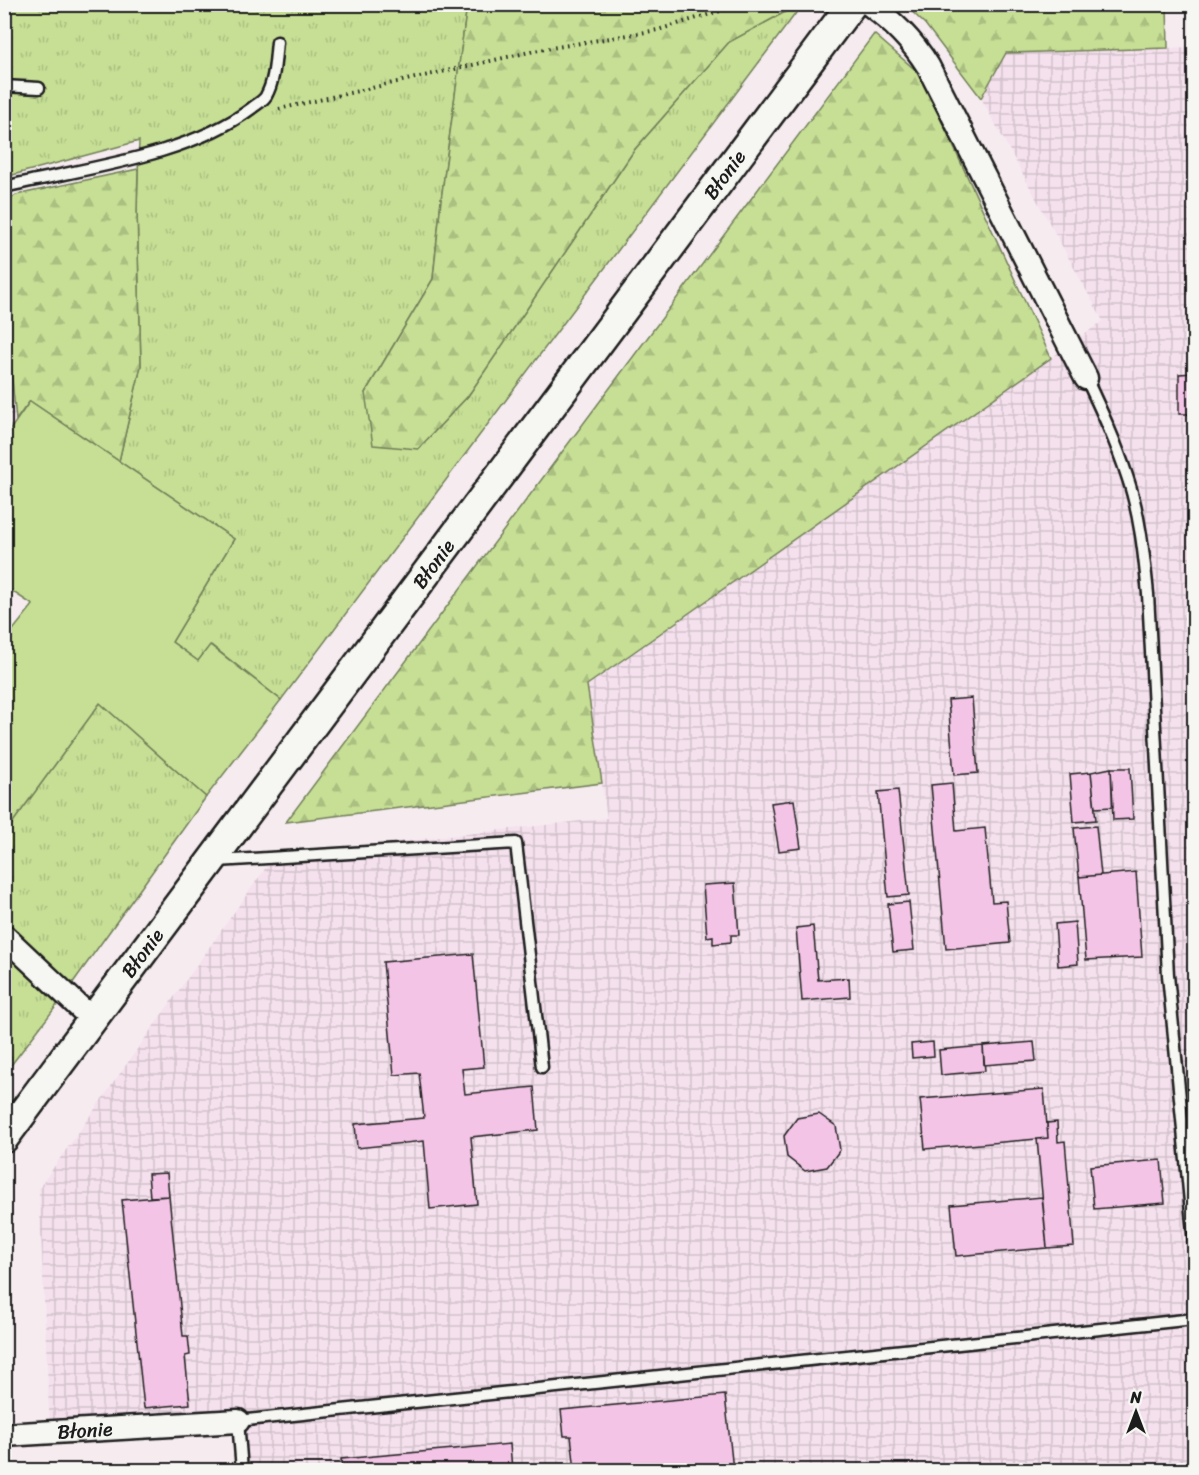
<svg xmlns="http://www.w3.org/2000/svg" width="1199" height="1475" font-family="Sriracha,sans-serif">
<defs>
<pattern id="industrial-grid" width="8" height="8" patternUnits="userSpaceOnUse" patternTransform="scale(1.5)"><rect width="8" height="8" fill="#f5e0ed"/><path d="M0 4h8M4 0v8" fill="none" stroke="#d1c0cb"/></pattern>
<pattern id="grass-tufts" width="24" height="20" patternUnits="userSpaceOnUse" patternTransform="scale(1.5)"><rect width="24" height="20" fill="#c6df95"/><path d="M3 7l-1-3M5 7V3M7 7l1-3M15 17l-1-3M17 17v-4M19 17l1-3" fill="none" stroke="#aabf80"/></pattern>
<pattern id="forest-firs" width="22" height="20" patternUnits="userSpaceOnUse" patternTransform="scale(1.5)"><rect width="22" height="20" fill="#c6df95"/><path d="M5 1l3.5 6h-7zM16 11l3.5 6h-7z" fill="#aabf80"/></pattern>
</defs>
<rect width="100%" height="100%" fill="#f6ecf0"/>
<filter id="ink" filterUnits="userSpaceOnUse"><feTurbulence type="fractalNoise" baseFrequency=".0167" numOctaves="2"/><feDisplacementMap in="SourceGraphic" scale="12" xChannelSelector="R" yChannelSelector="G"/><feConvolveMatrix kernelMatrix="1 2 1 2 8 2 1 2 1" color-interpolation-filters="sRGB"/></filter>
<g filter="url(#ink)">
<path fill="url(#industrial-grid)" d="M 1194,47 L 1194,1470 L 239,1470 L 238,1422 L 50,1433 L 39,1188 L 274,856 L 607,818 L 587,686 L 1103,321 L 981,98 L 1005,53 Z
M 4,308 L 16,420 L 5,437 L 4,437 Z"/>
<path fill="url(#grass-tufts)" stroke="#717e58" stroke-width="1.5" d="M 5,5 L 467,5 L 441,200 L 433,279 L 365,393 L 418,449 L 468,396 L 635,149 L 729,42 L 798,5 L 802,5 L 281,700 L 211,645 L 198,661 L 172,642 L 234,539 L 119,461 L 141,366 L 137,210 L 139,141 L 5,177 Z
M 100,703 L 206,797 L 54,1009 L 5,1073 L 5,833 Z"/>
<path fill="url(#forest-firs)" stroke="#717e58" stroke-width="1.5" d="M 908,4 L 1167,5 L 1168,48 L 1006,53 L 981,98 L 925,24 L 906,6 Z
M 467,5 L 798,5 L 729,42 L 635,149 L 468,396 L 418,449 L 373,445 L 365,393 L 433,279 L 441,200 Z
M 874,34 L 920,74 L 1051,358 L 587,685 L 602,783 L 286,822 Z
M 138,169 L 137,211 L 141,366 L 119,461 L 30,401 L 16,420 L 5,308 L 4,204 L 16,195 Z"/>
<path fill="#c6df95" stroke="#717e58" stroke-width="1.5" d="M 30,401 L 234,539 L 172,642 L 198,661 L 210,645 L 281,700 L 206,797 L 100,703 L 5,833 L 5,640 L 33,605 L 7,588 L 4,553 L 5,437 Z"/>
<path fill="#f4c4e7" stroke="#1c1c1c" stroke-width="1.5" d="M 1194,373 L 1194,414 L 1179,414 L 1179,374 Z
M 972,698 L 978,773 L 954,775 L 948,700 Z
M 1111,768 L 1130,768 L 1133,819 L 1113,820 Z
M 1111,768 L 1113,807 L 1095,808 L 1091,772 Z
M 1091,772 L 1096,820 L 1074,822 L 1070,774 Z
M 952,783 L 956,831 L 985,828 L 992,902 L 1006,901 L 1010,943 L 946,949 L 931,785 Z
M 898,790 L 909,895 L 888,897 L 878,792 Z
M 794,800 L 801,848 L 779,851 L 771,803 Z
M 1096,826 L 1101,875 L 1079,877 L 1074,828 Z
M 1136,872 L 1142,957 L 1086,960 L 1079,877 Z
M 735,883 L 739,935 L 731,935 L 731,942 L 713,944 L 713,936 L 707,937 L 703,885 Z
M 909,902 L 914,950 L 893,952 L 888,904 Z
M 1075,922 L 1078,964 L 1058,966 L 1055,924 Z
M 813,926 L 818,980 L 849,978 L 850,997 L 802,1001 L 796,928 Z
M 473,954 L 484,1067 L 462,1069 L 465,1094 L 534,1087 L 538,1130 L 471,1137 L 477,1204 L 430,1209 L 424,1141 L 357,1148 L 355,1124 L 424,1118 L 419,1073 L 394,1075 L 383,962 Z
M 933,1042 L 934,1056 L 912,1058 L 911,1044 Z
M 1034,1042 L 1036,1061 L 984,1065 L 983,1046 Z
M 983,1046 L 985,1071 L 941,1075 L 939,1050 Z
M 1044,1089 L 1048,1138 L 925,1149 L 920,1099 Z
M 819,1114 L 836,1126 L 840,1150 L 827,1167 L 805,1171 L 787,1157 L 784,1136 L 797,1118 Z
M 1057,1122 L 1058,1142 L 1065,1141 L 1074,1246 L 1047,1248 L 1037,1139 L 1048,1138 L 1047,1123 Z
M 1161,1160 L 1165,1203 L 1094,1209 L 1090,1166 Z
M 167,1173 L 169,1196 L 150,1197 L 148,1174 Z
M 169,1196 L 183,1336 L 188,1336 L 190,1355 L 185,1356 L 190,1404 L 144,1408 L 122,1200 Z
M 1042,1197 L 1047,1248 L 956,1256 L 951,1205 Z
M 725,1395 L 733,1470 L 575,1470 L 571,1436 L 564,1436 L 561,1410 Z
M 510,1444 L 512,1470 L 342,1470 L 341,1459 Z"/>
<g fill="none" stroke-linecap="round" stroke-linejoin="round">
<g stroke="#1c1c1c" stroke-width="15">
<path id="service" d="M 4,86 L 39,88
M 4,187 C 83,168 187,157 252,108 C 257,104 263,101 266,96 C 275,80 275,60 277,42
M 1086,378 C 1101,410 1116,442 1127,476 C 1140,514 1144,554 1148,594 L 1168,975 L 1194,1243
M 217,861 L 516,843 L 542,1067
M 242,1470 L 238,1421 L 1194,1319"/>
</g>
<g stroke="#1c1c1c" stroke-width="27">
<g id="minor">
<path d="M 869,4 C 893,22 912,40 928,66 L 1086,378"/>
<path d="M 4,936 L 92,1019"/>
<path id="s1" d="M 4,1435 L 238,1421"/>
</g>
</g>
<g stroke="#1c1c1c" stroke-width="33">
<g id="tertiary">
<path id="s2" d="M 4,1138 L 852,4"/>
</g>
</g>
<path stroke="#1c1c1c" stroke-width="4" stroke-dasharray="1.5 4.5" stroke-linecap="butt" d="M 279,109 L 534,51 L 658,30 L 743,4"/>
<use href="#service" stroke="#f6f6f2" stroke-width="10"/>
<use href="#minor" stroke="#f6f6f2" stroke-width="22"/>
<use href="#tertiary" stroke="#f6f6f2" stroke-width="28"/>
</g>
</g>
<g text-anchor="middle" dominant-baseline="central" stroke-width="4.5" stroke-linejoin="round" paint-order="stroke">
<g font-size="20" fill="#1c1c1c" stroke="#f6f6f2">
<text stroke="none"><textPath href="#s2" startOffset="1203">Błonie</textPath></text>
<text stroke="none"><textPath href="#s2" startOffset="717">Błonie</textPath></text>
<text stroke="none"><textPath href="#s2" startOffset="231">Błonie</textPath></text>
<text stroke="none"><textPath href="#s1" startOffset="81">Błonie</textPath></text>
</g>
</g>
<rect width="1199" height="1475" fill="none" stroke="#f6f6f2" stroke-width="24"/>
<rect x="12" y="12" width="1175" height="1451" fill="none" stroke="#1c1c1c" stroke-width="2" filter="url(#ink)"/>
<g transform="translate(1136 1412)" stroke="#f6f6f2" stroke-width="4.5" paint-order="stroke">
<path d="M0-4.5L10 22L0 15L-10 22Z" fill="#1c1c1c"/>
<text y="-9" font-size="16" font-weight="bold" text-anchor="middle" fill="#1c1c1c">N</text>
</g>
</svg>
